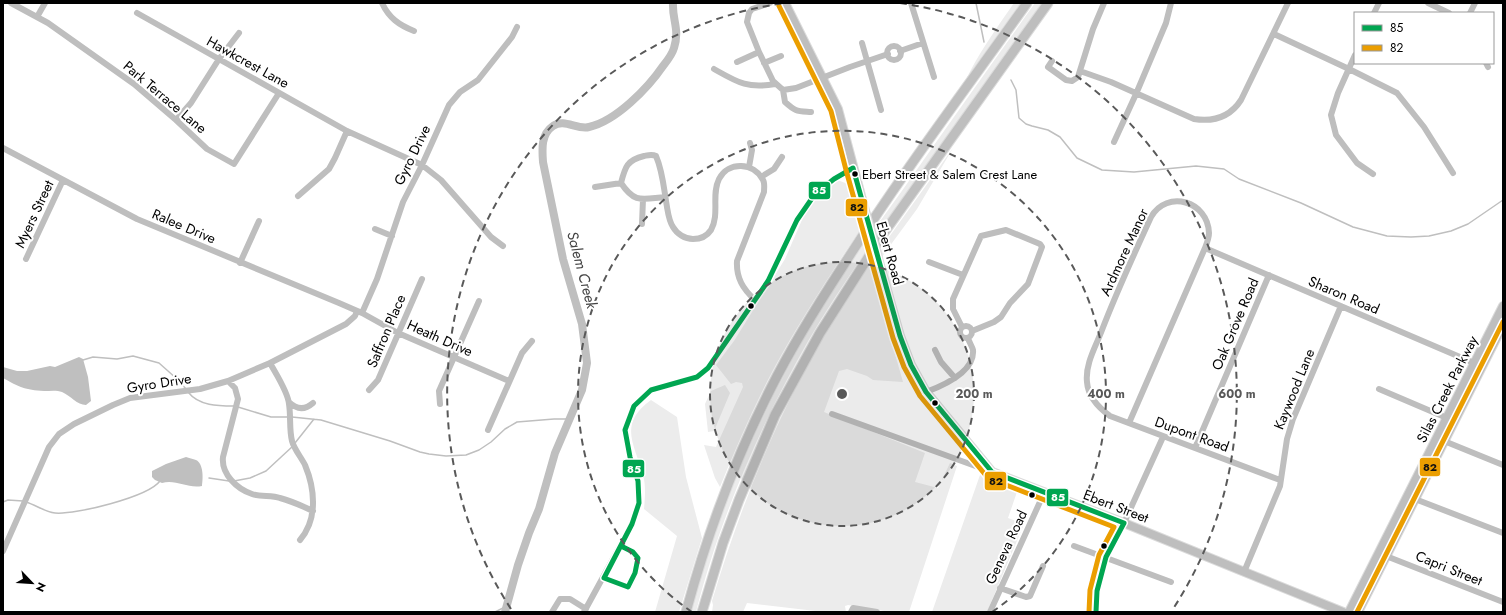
<svg xmlns="http://www.w3.org/2000/svg" width="1506" height="615" font-family="Jost,sans-serif">
<rect width="100%" height="100%" fill="#fff"/>
<path fill="#ececec" d="M 1014,3 L 1021,3 L 964,84 C 977,55 996,29 1014,3 Z
M 1035,3 L 1042,3 C 998,65 954,126 911,188 C 875,238 839,288 808,341 C 761,423 719,520 696,612 L 691,612 C 718,509 761,411 815,319 C 841,274 873,231 904,188 C 947,126 991,65 1035,3 Z
M 953,148 L 917,209 L 881,258 L 880,253 L 884,244 Z
M 832,178 L 848,184 L 860,224 L 864,221 L 860,230 C 829,276 799,322 773,370 C 753,408 736,447 720,487 L 715,478 L 704,445 L 716,447 L 743,387 L 742,383 L 736,382 L 731,384 L 716,365 L 734,341 L 785,259 L 808,206 Z
M 875,261 L 878,272 L 874,280 L 903,382 L 873,380 L 867,376 L 847,369 L 839,371 L 824,412 L 925,453 L 915,482 L 938,488 L 950,463 L 957,466 L 909,612 L 890,612 L 848,605 L 845,606 L 846,612 L 824,612 L 747,603 L 743,612 L 712,612 L 713,605 L 712,601 C 741,504 778,413 830,326 C 843,304 856,278 875,261 Z
M 725,385 L 730,393 L 714,431 L 708,432 L 705,404 L 711,391 Z
M 651,400 L 677,417 L 686,477 L 702,538 L 679,612 L 655,612 L 677,536 L 644,509 C 645,498 646,485 643,475 C 634,443 618,424 651,400 Z
M 980,475 L 1018,489 L 1008,518 L 1024,524 L 987,612 L 932,612 Z"/>
<path fill="#bfbfbf" d="M 79,357 L 83,359 L 88,377 L 91,401 L 86,405 C 77,405 71,396 62,392 C 57,390 50,391 44,391 C 25,390 19,387 3,378 L 3,367 L 17,371 L 27,371 L 50,366 L 55,367 Z
M 186,457 C 189,458 193,459 196,460 C 204,464 203,479 202,486 C 188,489 176,479 162,483 L 155,480 L 152,477 L 152,471 L 166,464 Z"/>
<g fill="none" stroke-linecap="round" stroke-linejoin="round">
<path stroke="#bfbfbf" stroke-width="1.5" d="M 976,3 L 984,42
M 1011,80 L 1016,90 L 1019,118 L 1026,124 L 1032,126 L 1048,130 L 1060,137 L 1077,158 L 1102,170 L 1134,172 L 1196,166 L 1224,169 L 1239,179 L 1301,203 L 1353,227 L 1387,236 L 1411,237 L 1429,236 L 1451,231 L 1468,224 L 1503,200
M 83,360 L 93,357 L 117,359 L 133,356 L 159,363 L 177,379 L 186,389
M 188,392 C 199,406 218,406 234,406
M 238,407 L 271,417 L 288,417
M 292,417 L 321,420 L 390,441 L 420,452 L 429,454 L 446,456 L 466,455 L 479,450 L 491,442 L 505,429 L 517,422 L 554,419 L 570,419
M 295,443 L 314,419
M 209,478 L 229,481
M 234,481 L 250,478 L 266,471 L 293,446
M 3,502 L 8,500 L 23,501
M 26,502 C 36,505 45,512 55,513 C 75,515 148,497 160,481
M 495,612 L 507,606"/>
<path stroke="#bfbfbf" stroke-width="8" d="M 505,612 L 518,565 L 529,533 L 539,509 L 555,453 L 582,390 L 587,363 L 582,324 L 563,259 L 543,162 C 542,149 541,134 553,126 C 564,118 577,130 589,127 C 616,121 648,88 663,66 C 667,61 672,55 674,48 C 680,29 672,20 673,3"/>
<g stroke="#dbdbdb" stroke-width="10">
<path id="major" d="M 785,3 L 838,109 L 864,207
M 881,269 L 900,336 L 911,365 L 926,392 L 992,472 L 1124,523 L 1343,612
M 1349,612 L 1503,306
M 1358,612 L 1503,325"/>
</g>
<g stroke="#dbdbdb" stroke-width="11">
<path id="highway" d="M 686,612 C 707,535 735,459 771,388 C 792,346 817,306 843,266 C 900,176 965,90 1027,3
M 702,612 L 723,543 L 739,500 L 775,415 L 820,333 L 883,234 L 1048,3"/>
</g>
<path stroke="#bebebe" stroke-width="6" d="M 11,3 L 48,23 L 134,84 L 176,120 L 207,149 L 234,164 L 279,93
M 382,3 C 389,18 399,25 414,31
M 770,3 L 752,9 L 749,13 L 747,22 L 759,52 L 773,81 L 783,90 L 796,88 L 850,67 L 888,54
M 911,3 L 934,77
M 1428,3 L 1449,13
M 137,13 L 347,131 L 422,165 L 441,180 L 491,237 L 503,246
M 1374,13 L 1379,3
M 1470,13 L 1475,3
M 37,17 L 45,3
M 1274,34 L 1349,69 L 1397,93 L 1424,127 L 1453,173
M 862,43 L 881,110
M887 53a7 7 0 1 1 14 0a7 7 0 1 1-14 0Z
M 900,51 L 923,43
M 1355,55 L 1338,93 L 1331,115 L 1336,135 L 1357,163 L 1373,174
M 1052,61 L 1048,67 L 1066,80 L 1072,81 L 1078,77 L 1093,29 L 1104,3
M 737,62 L 759,52
M 764,63 L 781,56
M 1486,63 L 1488,67
M 714,69 C 737,82 747,89 775,84
M 1080,71 L 1111,82 L 1194,119 C 1213,122 1230,117 1241,100 L 1288,3
M 783,90 L 785,102 C 796,112 797,111 811,112
M 176,120 L 191,103 L 219,59 L 239,33
M 1114,142 L 1136,94 L 1166,23 L 1171,3
M 3,148 L 137,219 L 339,303 L 362,313 L 398,333 L 509,381
M 749,167 L 752,150 L 750,143
M 761,177 L 774,169 L 782,157
M 595,187 L 621,183
M 298,196 L 329,169 L 335,158 L 347,131
M 665,197 C 642,199 635,204 621,183 C 625,167 627,160 644,156 C 649,155 652,154 656,156 C 663,172 664,190 667,207 C 668,213 669,221 673,227 C 677,234 685,239 693,239 C 700,239 707,236 711,230 C 720,214 711,195 719,179 C 728,161 754,162 763,180 C 765,183 764,188 764,192 L 737,261 C 736,278 743,289 755,300
M 642,224 L 643,199
M 375,229 L 392,236
M 1205,248 L 1474,363
M 26,259 L 63,180
M 929,262 L 963,275
M 240,263 L 259,221
M 362,313 L 377,279 L 403,202 L 422,165 L 449,105 L 460,92 L 478,80 L 512,37 L 517,27
M960 332a6 6 0 1 1 12 0a6 6 0 1 1-12 0Z
M 962,327 L 953,309 L 953,299 L 981,236 L 1006,230 L 1040,244 L 1042,247 L 1028,284 L 1010,303 L 1001,317 L 994,322 L 972,331
M 935,350 L 941,362 L 955,378
M 270,363 C 276,374 288,392 289,404 C 291,416 289,429 292,441 C 294,449 301,457 305,465 C 315,489 318,519 300,540
M 228,381 L 235,388 L 238,399 L 223,457 C 221,474 237,489 252,494 C 261,497 272,495 280,498 C 292,501 302,506 313,511
M 1379,389 L 1447,418
M 369,390 L 378,380 L 422,279
M 926,392 C 942,386 975,372 973,350 C 972,346 969,342 968,338
M 289,402 C 297,410 305,410 313,403
M 440,404 L 439,391 L 479,301
M 832,414 L 992,472
M 1129,423 L 1205,248 C 1207,243 1209,238 1209,233 C 1208,201 1167,189 1151,217 C 1134,254 1117,291 1102,330 C 1096,346 1085,364 1087,382 C 1088,397 1099,408 1110,416 L 1280,480
M 488,430 L 522,353 L 532,341
M 1444,441 L 1503,465
M 1195,448 L 1269,275
M 1415,499 L 1503,533
M 1074,546 L 1171,582
M 3,551 L 49,447 L 59,434 L 74,424 L 113,405 L 130,398 L 200,389 L 228,381 L 270,363 L 346,324 L 355,316 L 357,311
M 1386,556 L 1503,602
M 1244,572 L 1280,486 L 1287,439 L 1293,419 L 1341,306
M 604,578 L 628,587 C 634,579 637,568 638,558 L 633,552 L 621,546
M 1000,588 L 1026,597 L 1030,596 L 1043,566
M 552,612 L 560,599 L 570,599 L 586,609
M 584,612 L 632,524 L 639,503 L 638,481 L 630,457 L 625,430 L 634,406 L 651,390 L 697,377 L 708,368 L 768,281 L 797,220 L 815,194 L 834,179 L 853,168
M 851,612 L 853,608 L 877,612
M 990,612 L 1044,493
M 1096,612 L 1097,591 L 1106,557 L 1124,523 L 1163,437"/>
<use href="#major" stroke="#bebebe" stroke-width="8"/>
<use href="#highway" stroke="#bebebe" stroke-width="9"/>
<g stroke="#dbdbdb" stroke-width="10" stroke-linecap="butt">
<path id="major-bridge" d="M 864,207 L 881,269"/>
</g>
<use href="#major-bridge" stroke="#bebebe" stroke-width="8"/>
<g stroke="#fff" stroke-width="8">
<path id="bus-1" d="M 621,546 L 633,552 L 638,558 L 635,573 L 628,587 L 604,578 L 632,524 L 639,503 L 638,481 L 630,457 L 625,430 L 634,406 L 651,390 L 697,377 L 708,368 L 768,281 L 797,220 L 815,194 L 834,179 L 853,168 L 900,336 L 911,365 L 926,392 L 992,472 L 1124,523 L 1106,557 L 1097,591 L 1096,612"/>
</g>
<g stroke="#fff" stroke-width="8">
<path id="bus-2" d="M 779,6 L 831,111 L 846,170 L 893,338 L 904,367 L 920,396 L 988,478 L 1114,527 L 1099,555 L 1090,590 L 1089,612
M 1357,612 L 1503,322"/>
</g>
<use href="#bus-1" stroke="#00a651" stroke-width="5"/>
<use href="#bus-2" stroke="#eb9e00" stroke-width="5"/>
</g>
<circle cx="842" cy="394" r="132" fill="#595959" fill-opacity=".12"/>
<g fill="none" stroke="#595959" stroke-width="2" stroke-dasharray="7 5">
<circle cx="842" cy="394" r="132"/>
<path d="M692 612A264 264 0 1 1 992 612"/>
<path d="M511 609A395 395 0 0 1 784 3M900 3A395 395 0 0 1 1173 609"/>
</g>
<g fill="#000" stroke="#fff" stroke-width="1.5">
<circle cx="855" cy="174" r="3.5"/>
<circle cx="751" cy="306" r="3.5"/>
<circle cx="935" cy="403" r="3.5"/>
<circle cx="1032" cy="495" r="3.5"/>
<circle cx="1104" cy="546" r="3.5"/>
</g>
<g text-anchor="middle" dominant-baseline="central" stroke-width="4" stroke-linejoin="round" paint-order="stroke">
<g font-size="13" fill="#000" stroke="#fff" text-anchor="start">
<text x="862" y="174">Ebert Street &amp; Salem Crest Lane</text>
</g>
<g font-size="14" fill="#000" stroke="#fff">
<text transform="translate(248 62) rotate(29)">Hawkcrest Lane</text>
<text transform="translate(165 97) rotate(40)">Park Terrace Lane</text>
<text transform="translate(412 155) rotate(-64)">Gyro Drive</text>
<text transform="translate(34 214) rotate(-65)">Myers Street</text>
<text transform="translate(184 226) rotate(23)">Ralee Drive</text>
<text transform="translate(1124 252) rotate(-65)">Ardmore Manor</text>
<text transform="translate(890 253) rotate(74)">Ebert Road</text>
<text transform="translate(1344 295) rotate(23)">Sharon Road</text>
<text transform="translate(1235 324) rotate(-67)">Oak Grove Road</text>
<text transform="translate(386 331) rotate(-67)">Saffron Place</text>
<text transform="translate(440 338) rotate(24)">Heath Drive</text>
<text transform="translate(159 383) rotate(-9)">Gyro Drive</text>
<text transform="translate(1294 389) rotate(-68)">Kaywood Lane</text>
<text transform="translate(1447 389) rotate(-63)">Silas Creek Parkway</text>
<text transform="translate(1192 434) rotate(20)">Dupont Road</text>
<text transform="translate(1116 506) rotate(21)">Ebert Street</text>
<text transform="translate(1006 547) rotate(-65)">Geneva Road</text>
<text transform="translate(1449 568) rotate(22)">Capri Street</text>
</g>
<g font-size="15" font-style="italic" fill="#444" stroke="#fff">
<text transform="translate(582 270) rotate(75)">Salem Creek</text>
</g>
</g>
<circle cx="842" cy="394" r="6" fill="#595959" stroke="#fff" stroke-width="2"/>
<g font-size="12" text-anchor="middle" font-weight="bold" fill="#595959" stroke="#fff" stroke-width="4" stroke-linejoin="round" paint-order="stroke">
<text x="974" y="398">200 m</text>
<text x="1106" y="398">400 m</text>
<text x="1237" y="398">600 m</text>
</g>
<g stroke="#fff" stroke-width="1.5">
<rect x="808" y="181" width="23" height="19" rx="4" fill="#00a651"/>
<rect x="845" y="198" width="23" height="19" rx="4" fill="#eb9e00"/>
<rect x="1419" y="457" width="22" height="20" rx="4" fill="#eb9e00"/>
<rect x="622" y="459" width="23" height="19" rx="4" fill="#00a651"/>
<rect x="984" y="471" width="23" height="20" rx="4" fill="#eb9e00"/>
<rect x="1046" y="488" width="23" height="19" rx="4" fill="#00a651"/>
</g>
<g font-size="11" text-anchor="middle" font-weight="bold" fill="#fff">
<text x="819" y="194">85</text>
<text x="634" y="473">85</text>
<text x="1058" y="501">85</text>
</g>
<g font-size="11" text-anchor="middle" font-weight="bold" fill="#111">
<text x="857" y="211">82</text>
<text x="1430" y="471">82</text>
<text x="996" y="485">82</text>
</g>
<rect width="1506" height="615" fill="none" stroke="#000000" stroke-width="8"/>
<rect x="1354" y="12" width="140" height="52" fill="#ffffff" stroke="#999999"/>
<rect x="1362" y="25" width="20" height="6" fill="#00a651" stroke="#999999"/>
<text x="1390" y="32" font-size="12" fill="#000000">85</text>
<rect x="1362" y="45" width="20" height="6" fill="#eb9e00" stroke="#999999"/>
<text x="1390" y="52" font-size="12" fill="#000000">82</text>
<g transform="translate(32 583) rotate(115)" stroke="#ffffff" stroke-width="3" paint-order="stroke">
<path d="M0-3L7 15L0 10L-7 15Z" fill="#000000"/>
<text y="-6" font-size="11" font-weight="bold" text-anchor="middle" fill="#000000">N</text>
</g>
</svg>
